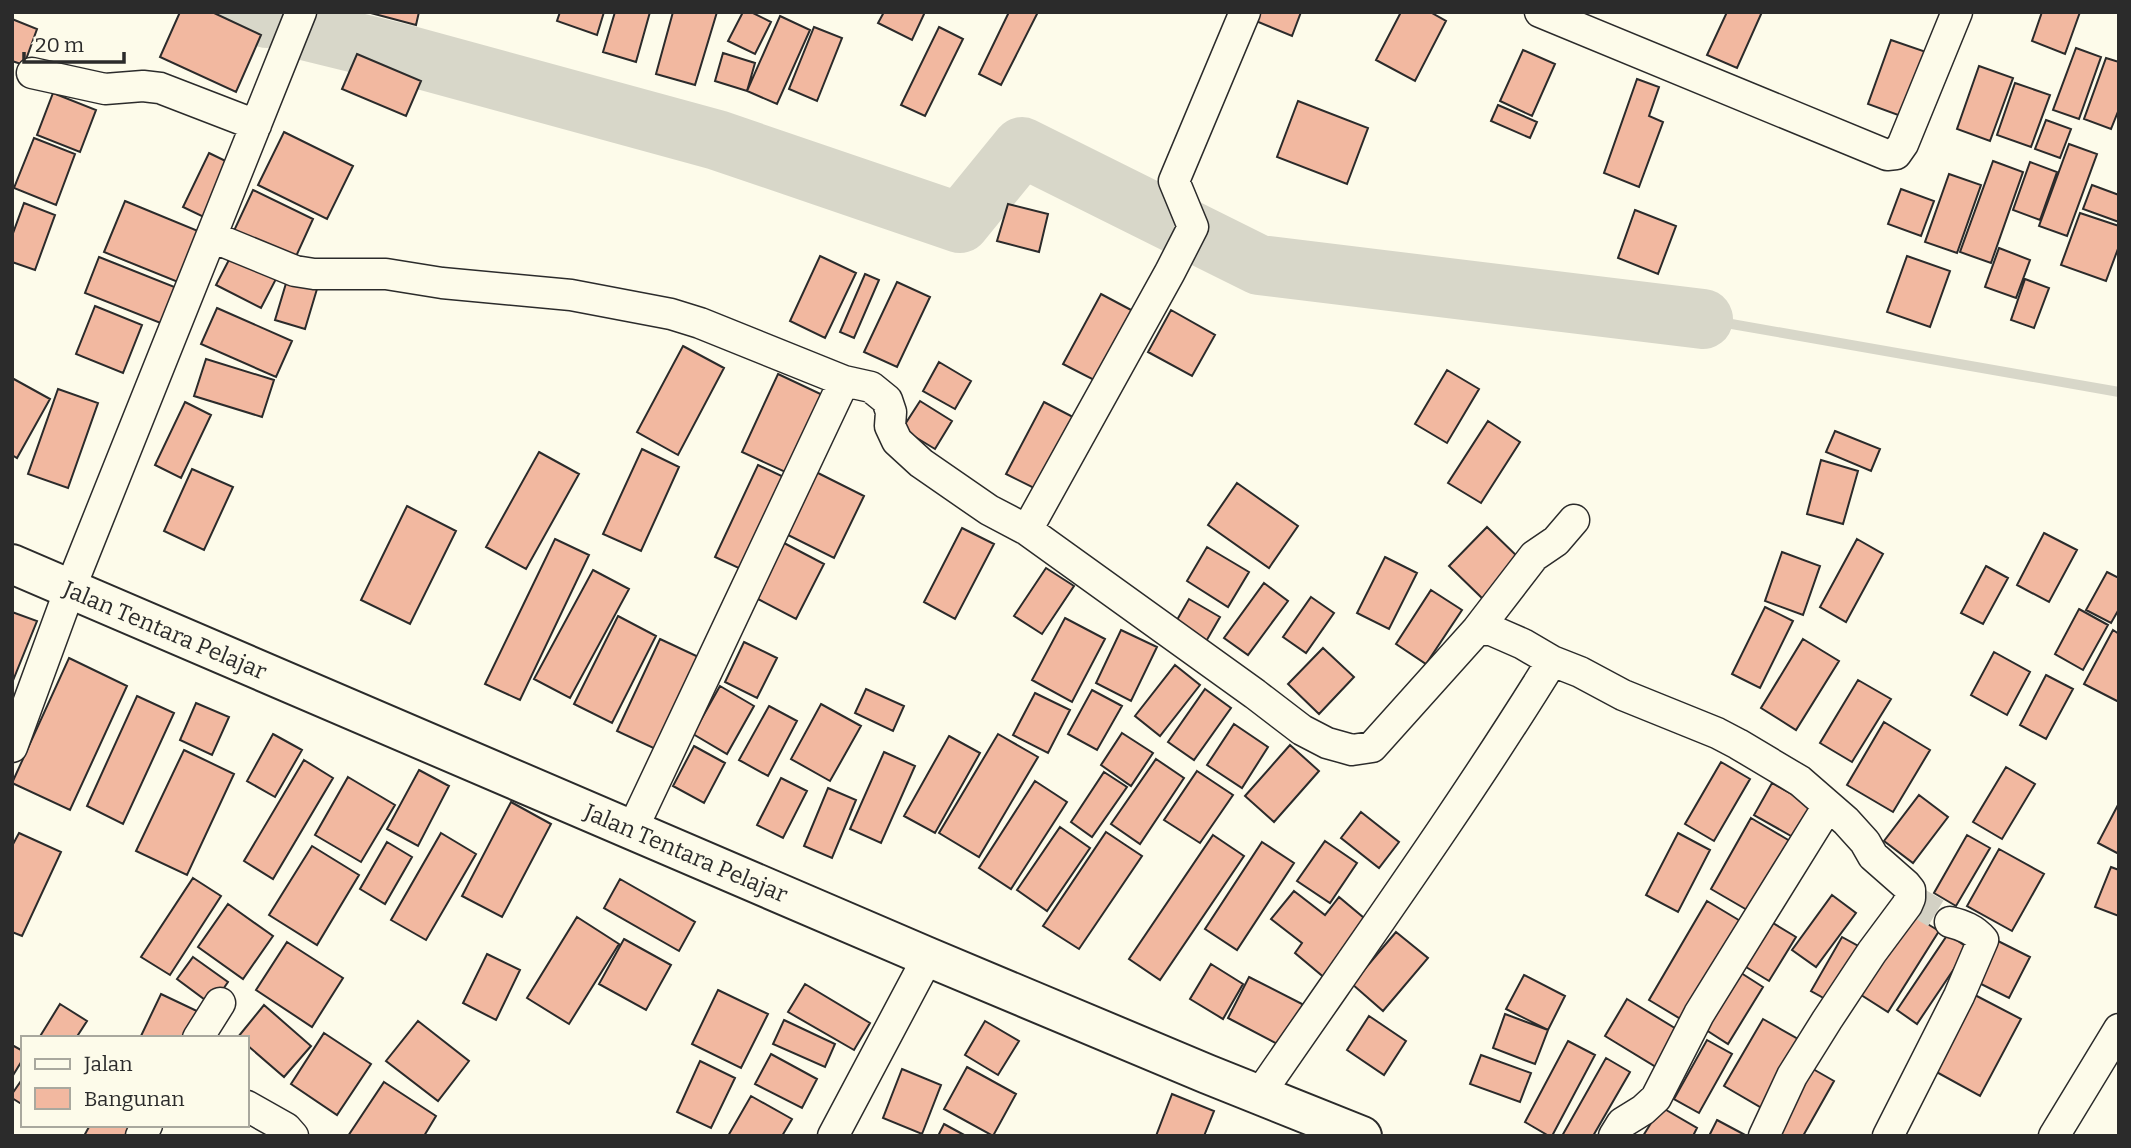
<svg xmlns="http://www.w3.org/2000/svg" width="2131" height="1148" font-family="Bitter,serif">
<rect width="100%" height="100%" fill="#fdfbea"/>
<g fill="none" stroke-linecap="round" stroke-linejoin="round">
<path stroke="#d8d7c9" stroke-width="10" d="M 1703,319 L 2119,392"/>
<path stroke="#d8d7c9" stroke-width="60" d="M 247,12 L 267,18
M 300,29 L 406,55 L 717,140 L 960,223 L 1022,147 L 1259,265 L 1703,319"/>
</g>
<path fill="#f2b8a0" stroke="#2b2b2b" stroke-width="2" d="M 180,12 L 212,12 L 261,35 L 236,92 L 160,57 Z
M 367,12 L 419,12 L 416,25 Z
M 560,12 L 604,12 L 597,35 L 557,21 Z
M 615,12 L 650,12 L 636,62 L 603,52 Z
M 673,12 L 717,12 L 695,85 L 656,74 Z
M 743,12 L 751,12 L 771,22 L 755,54 L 728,41 Z
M 884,12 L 925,12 L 912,40 L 878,23 Z
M 1009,12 L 1038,12 L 1001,85 L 979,74 Z
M 1254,12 L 1301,12 L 1292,36 L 1251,19 Z
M 1401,12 L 1430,12 L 1446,21 L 1415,81 L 1376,60 Z
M 1727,12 L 1762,12 L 1737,68 L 1707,55 Z
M 2042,12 L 2080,12 L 2065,54 L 2032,41 Z
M 780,16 L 810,30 L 777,104 L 747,91 Z
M 12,19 L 37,29 L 24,65 L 12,61 Z
M 814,27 L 842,38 L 817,101 L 789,89 Z
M 939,27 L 963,39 L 925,116 L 901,105 Z
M 1891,40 L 1932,54 L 1909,119 L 1868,104 Z
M 2076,48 L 2101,57 L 2079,119 L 2053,110 Z
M 1523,50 L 1555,64 L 1532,116 L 1500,101 Z
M 723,53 L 755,63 L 747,91 L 715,81 Z
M 357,54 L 421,81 L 406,116 L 342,89 Z
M 2106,58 L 2119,62 L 2119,109 L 2111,129 L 2084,119 Z
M 1979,66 L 2013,78 L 1990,141 L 1957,129 Z
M 1637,79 L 1659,87 L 1649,116 L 1663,122 L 1639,187 L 1604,173 Z
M 2015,83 L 2050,95 L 2031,147 L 1997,135 Z
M 53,93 L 96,110 L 80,152 L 37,135 Z
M 1298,101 L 1368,128 L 1347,184 L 1277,157 Z
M 1498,105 L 1537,122 L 1530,138 L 1491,121 Z
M 2046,120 L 2071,129 L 2060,158 L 2035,149 Z
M 284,132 L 353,166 L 327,219 L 258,185 Z
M 34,138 L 75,154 L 56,205 L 14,188 Z
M 2069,144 L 2097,154 L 2067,236 L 2039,226 Z
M 209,153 L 236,166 L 210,220 L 183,207 Z
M 1993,161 L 2023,172 L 1991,263 L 1960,252 Z
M 2030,162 L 2057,172 L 2040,220 L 2013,210 Z
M 1949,174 L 1981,185 L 1957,253 L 1925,242 Z
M 2092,185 L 2119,195 L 2119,222 L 2083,209 Z
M 1901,189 L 1934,201 L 1921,236 L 1888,224 Z
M 253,190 L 313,219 L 293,263 L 232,235 Z
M 125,201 L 198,231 L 178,282 L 104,252 Z
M 24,203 L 55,215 L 35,270 L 12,262 L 12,236 Z
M 1008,204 L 1048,214 L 1039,252 L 997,241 Z
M 1635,210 L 1676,226 L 1658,274 L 1618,258 Z
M 2080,213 L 2119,226 L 2119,246 L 2106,281 L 2061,265 Z
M 1999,248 L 2030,260 L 2016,298 L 1985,287 Z
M 232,254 L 277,277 L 261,308 L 216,285 Z
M 820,256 L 856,273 L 825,338 L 790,321 Z
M 1907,256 L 1950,271 L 1930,327 L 1887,312 Z
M 99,257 L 177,288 L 163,324 L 85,293 Z
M 865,274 L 879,280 L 854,338 L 840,332 Z
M 2025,279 L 2049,288 L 2034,328 L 2011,320 Z
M 287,280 L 317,289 L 305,329 L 275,320 Z
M 897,282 L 930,297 L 897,367 L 864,352 Z
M 1101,294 L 1133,311 L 1096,381 L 1063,364 Z
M 95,306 L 142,325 L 123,373 L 76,354 Z
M 217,308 L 292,341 L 276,377 L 201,344 Z
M 1171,310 L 1215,335 L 1192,376 L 1148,352 Z
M 683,346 L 724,368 L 678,455 L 637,432 Z
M 206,359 L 274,380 L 262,417 L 194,396 Z
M 939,362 L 971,381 L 955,409 L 923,391 Z
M 1447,370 L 1479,389 L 1447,443 L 1415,424 Z
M 778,374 L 829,398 L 794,476 L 742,452 Z
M 12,378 L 50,399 L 17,458 L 12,455 Z
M 58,389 L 98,403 L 68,488 L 28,474 Z
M 920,401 L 952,421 L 935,449 L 902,429 Z
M 185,402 L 211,415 L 181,478 L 155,465 Z
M 1044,402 L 1073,417 L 1036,489 L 1006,474 Z
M 1488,421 L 1520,442 L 1481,503 L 1448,483 Z
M 1835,431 L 1880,449 L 1871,471 L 1826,452 Z
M 642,449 L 679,467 L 641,551 L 603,534 Z
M 539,452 L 579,474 L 526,569 L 486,547 Z
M 1821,460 L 1858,471 L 1843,524 L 1807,514 Z
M 758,465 L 786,478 L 743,570 L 715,557 Z
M 808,468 L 864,496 L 834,558 L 778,530 Z
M 192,469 L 233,487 L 204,550 L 164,531 Z
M 1237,483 L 1298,526 L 1269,568 L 1208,525 Z
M 407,506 L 456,531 L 410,624 L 361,600 Z
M 1487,527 L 1521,560 L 1483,599 L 1449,566 Z
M 962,528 L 994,544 L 955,619 L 924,602 Z
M 2044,533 L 2077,550 L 2049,602 L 2017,585 Z
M 555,539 L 589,555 L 520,700 L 485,684 Z
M 1857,539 L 1883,554 L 1846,622 L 1820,607 Z
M 784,543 L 824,564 L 796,619 L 756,598 Z
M 1207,547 L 1249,572 L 1228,607 L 1187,581 Z
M 1782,552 L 1820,566 L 1803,615 L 1765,601 Z
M 1385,557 L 1417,573 L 1389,629 L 1357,613 Z
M 1986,566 L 2008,578 L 1983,624 L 1961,613 Z
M 1046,568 L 1074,586 L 1042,634 L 1014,616 Z
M 593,570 L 629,589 L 570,698 L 534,679 Z
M 2107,572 L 2119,578 L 2119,609 L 2111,623 L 2086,610 Z
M 1264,583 L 1288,601 L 1248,655 L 1224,638 Z
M 1431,590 L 1462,610 L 1426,664 L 1396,644 Z
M 1311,597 L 1334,613 L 1306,653 L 1283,637 Z
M 1189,599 L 1220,617 L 1204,645 L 1173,627 Z
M 1765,607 L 1793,621 L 1760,688 L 1732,674 Z
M 2079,609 L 2108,625 L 2083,670 L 2055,654 Z
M 12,612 L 37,621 L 12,683 Z
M 618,616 L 656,636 L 612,723 L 574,704 Z
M 1065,618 L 1105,639 L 1072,702 L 1032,680 Z
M 1121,630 L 1157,647 L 1131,701 L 1096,683 Z
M 2113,630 L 2119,634 L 2119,702 L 2084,684 Z
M 660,639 L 705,660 L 662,752 L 617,731 Z
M 1803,639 L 1839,661 L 1796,730 L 1761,708 Z
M 744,642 L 777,658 L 757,698 L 725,682 Z
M 1323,648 L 1354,677 L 1319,714 L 1288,684 Z
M 1994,652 L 2030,672 L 2007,715 L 1971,695 Z
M 69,658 L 127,686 L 70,810 L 12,783 Z
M 1175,665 L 1200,685 L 1160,736 L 1135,716 Z
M 2046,675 L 2073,689 L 2046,739 L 2020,725 Z
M 1858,680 L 1891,699 L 1852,762 L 1820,743 Z
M 720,686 L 754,706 L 727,754 L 693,734 Z
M 866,689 L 904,706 L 893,731 L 855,713 Z
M 1205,689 L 1231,708 L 1194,760 L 1168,742 Z
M 1092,690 L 1122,706 L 1097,750 L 1068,734 Z
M 1035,693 L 1070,710 L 1048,753 L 1013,735 Z
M 137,696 L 174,713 L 123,824 L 87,806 Z
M 196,703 L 229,717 L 212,755 L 180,740 Z
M 821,704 L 861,726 L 830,781 L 791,759 Z
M 769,706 L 797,721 L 768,776 L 739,760 Z
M 1884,722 L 1930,750 L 1893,812 L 1847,785 Z
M 1234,724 L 1268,747 L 1242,788 L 1207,765 Z
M 1122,733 L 1153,753 L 1131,786 L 1101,765 Z
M 273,734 L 302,750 L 275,797 L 247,781 Z
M 998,734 L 1038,757 L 979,857 L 939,833 Z
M 949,736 L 980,753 L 935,833 L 904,816 Z
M 1290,745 L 1319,771 L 1274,822 L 1245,796 Z
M 694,746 L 725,763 L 704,803 L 673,786 Z
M 184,750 L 234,774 L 187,875 L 136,851 Z
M 884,752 L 915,766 L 881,843 L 850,829 Z
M 1156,759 L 1184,778 L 1140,844 L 1111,824 Z
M 304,760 L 333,778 L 273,879 L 244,861 Z
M 1721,762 L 1750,779 L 1714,841 L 1685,824 Z
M 2006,767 L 2035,784 L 2002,839 L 1973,822 Z
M 419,770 L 449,786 L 418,846 L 387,829 Z
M 1197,771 L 1233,795 L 1200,843 L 1164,820 Z
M 1104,772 L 1127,787 L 1092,837 L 1071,822 Z
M 348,777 L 395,805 L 361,862 L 315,835 Z
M 781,778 L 807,791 L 783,838 L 757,825 Z
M 1035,781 L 1067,802 L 1011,889 L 979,868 Z
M 1772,783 L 1816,808 L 1798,840 L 1754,815 Z
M 828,788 L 856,800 L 832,858 L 804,846 Z
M 1919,795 L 1948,817 L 1913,863 L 1884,841 Z
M 511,802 L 551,824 L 502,917 L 462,896 Z
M 2119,803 L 2119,854 L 2098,843 Z
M 1361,812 L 1399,842 L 1379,868 L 1341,838 Z
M 1751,818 L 1795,844 L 1754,914 L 1711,889 Z
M 1060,827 L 1090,848 L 1047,911 L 1017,890 Z
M 1106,832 L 1142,856 L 1079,949 L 1043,926 Z
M 19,833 L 61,852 L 22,936 L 12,932 L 12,846 Z
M 441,833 L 476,854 L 426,940 L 391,920 Z
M 1678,833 L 1710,850 L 1678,912 L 1646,895 Z
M 1213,835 L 1244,856 L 1160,980 L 1129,959 Z
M 1967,835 L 1990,848 L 1956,906 L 1934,893 Z
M 1325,841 L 1357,863 L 1330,903 L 1297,881 Z
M 387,842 L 412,857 L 385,904 L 360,889 Z
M 1262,842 L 1294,863 L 1237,950 L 1205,929 Z
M 312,846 L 359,875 L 317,945 L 269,915 Z
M 1999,849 L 2044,874 L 2012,931 L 1967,906 Z
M 2111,867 L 2119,870 L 2119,916 L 2095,907 Z
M 193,878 L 221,896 L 170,975 L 141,957 Z
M 620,879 L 695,922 L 679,951 L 604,908 Z
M 1294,891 L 1325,915 L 1339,897 L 1370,923 L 1326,979 L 1295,953 L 1302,943 L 1271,919 Z
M 1832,895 L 1856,913 L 1816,967 L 1792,950 Z
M 1707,901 L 1742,922 L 1684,1021 L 1649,1000 Z
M 228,904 L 273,936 L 243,979 L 198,947 Z
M 1908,912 L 1939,931 L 1888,1012 L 1858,993 Z
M 577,917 L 619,944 L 569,1024 L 527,998 Z
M 1768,920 L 1796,937 L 1769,981 L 1741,964 Z
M 1396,932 L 1428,958 L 1383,1011 L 1352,984 Z
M 1948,934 L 1968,948 L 1917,1024 L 1897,1010 Z
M 1842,937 L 1860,947 L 1829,1001 L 1811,991 Z
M 1992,938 L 2030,957 L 2009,998 L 1971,979 Z
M 624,939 L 671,965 L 646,1010 L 599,984 Z
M 287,942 L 343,978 L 312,1027 L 256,990 Z
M 487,954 L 520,970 L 496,1020 L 463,1003 Z
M 193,957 L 228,982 L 212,1005 L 177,979 Z
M 1211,964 L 1243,984 L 1223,1019 L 1190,999 Z
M 1738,971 L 1763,987 L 1728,1044 L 1703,1028 Z
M 1524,975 L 1565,996 L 1548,1030 L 1506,1009 Z
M 1249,977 L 1306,1006 L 1285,1048 L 1228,1018 Z
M 805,984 L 870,1023 L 854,1050 L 788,1012 Z
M 718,990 L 768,1014 L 741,1068 L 692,1044 Z
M 1971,993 L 2021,1019 L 1980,1096 L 1931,1069 Z
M 161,994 L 199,1012 L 186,1038 L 140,1038 Z
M 1627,999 L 1683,1033 L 1661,1070 L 1605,1036 Z
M 60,1004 L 87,1021 L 76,1038 L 39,1038 Z
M 264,1005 L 311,1046 L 284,1077 L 247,1045 L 247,1038 L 238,1037 Z
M 1505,1014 L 1548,1030 L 1535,1064 L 1493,1048 Z
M 1369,1016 L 1406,1041 L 1384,1075 L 1347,1050 Z
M 1763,1019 L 1805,1043 L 1767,1111 L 1724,1086 Z
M 784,1020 L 835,1044 L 825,1067 L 773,1044 Z
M 418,1021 L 469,1061 L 438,1101 L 386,1061 Z
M 985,1021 L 1019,1041 L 998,1075 L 965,1055 Z
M 324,1033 L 371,1064 L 337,1115 L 291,1084 Z
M 1707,1040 L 1732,1054 L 1699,1113 L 1674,1099 Z
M 1568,1041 L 1595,1055 L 1552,1136 L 1549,1136 L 1525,1122 Z
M 12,1045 L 23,1051 L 23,1059 L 12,1077 Z
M 771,1054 L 817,1079 L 802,1108 L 755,1084 Z
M 1481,1055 L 1531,1073 L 1520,1102 L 1470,1084 Z
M 1606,1058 L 1630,1072 L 1593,1136 L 1562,1136 Z
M 700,1061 L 735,1078 L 711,1128 L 677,1112 Z
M 967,1067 L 1016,1094 L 993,1136 L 944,1109 Z
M 902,1069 L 941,1085 L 922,1134 L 883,1118 Z
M 1813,1069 L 1834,1081 L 1803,1136 L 1776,1136 Z
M 23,1078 L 23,1105 L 12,1098 L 12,1094 Z
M 384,1082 L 436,1116 L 424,1136 L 348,1136 Z
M 1172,1094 L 1214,1111 L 1204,1136 L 1156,1136 Z
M 751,1096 L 792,1119 L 782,1136 L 728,1136 Z
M 1661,1107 L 1697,1128 L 1693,1136 L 1643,1136 Z
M 1717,1120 L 1747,1136 L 1709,1136 Z
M 944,1124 L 966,1136 L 938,1136 Z
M 90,1125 L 140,1125 L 134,1136 L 84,1136 Z"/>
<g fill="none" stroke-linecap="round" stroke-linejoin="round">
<path stroke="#d3d1c4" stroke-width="30" stroke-dasharray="30 15" stroke-linecap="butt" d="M 1910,898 L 1950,922"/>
<g stroke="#2b2b2b" stroke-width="33">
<path id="street" d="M 1540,12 L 1887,155 L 1896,154 L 1903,144 L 1957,12
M 32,73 L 105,89 L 143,86 L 160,88 L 256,125
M 212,237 L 295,271 L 314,274 L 386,274 L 442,283 L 571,295 L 671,314 L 700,323 L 844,381 L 871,387 L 887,400 L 891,412 L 890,426 L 897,441 L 921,463 L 989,510 L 1027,530 L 1255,694 L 1302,730 L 1327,743 L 1352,750 L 1372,747 L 1477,630 L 1534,556 L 1556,541 L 1574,520
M 1027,530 L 1170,272 L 1193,227 L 1174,181 L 1245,12
M 1477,630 L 1491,630 L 1523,644 L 1552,661 L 1580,672 L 1623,695 L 1717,733 L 1738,744 L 1800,781 L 1846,821 L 1865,842 L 1873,856 L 1906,885 L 1910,890 L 1910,898 L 1907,905 L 1872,952 L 1827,1020 L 1792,1076 L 1764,1136
M 12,747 L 70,589 L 301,12
M 632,830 L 844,381
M 198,1038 L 220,1003
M 1259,1095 C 1358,951 1460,810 1552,661
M 247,1106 L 286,1128 L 293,1136
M 141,1136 L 147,1125
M 833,1136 L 928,957
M 1614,1136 L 1622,1123 L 1643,1110 L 1656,1098 L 1699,1014 L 1828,806
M 1888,1136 L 1959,996 L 1983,940 C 1974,929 1962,925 1950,922
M 2054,1136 L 2119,1029"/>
</g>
<g stroke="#2b2b2b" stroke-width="42">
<path id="highway" d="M 12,564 L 928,957 L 1207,1074 L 1362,1136"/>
</g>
<use href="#street" stroke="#fdfbea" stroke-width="30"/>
<use href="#highway" stroke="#fdfbea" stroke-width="38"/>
</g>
<g text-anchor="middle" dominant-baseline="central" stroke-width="5" stroke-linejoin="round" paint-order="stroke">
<g font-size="23" fill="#2b2b2b" stroke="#fdfbea">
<text transform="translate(165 630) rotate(23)">Jalan Tentara Pelajar</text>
<text transform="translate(686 853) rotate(23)">Jalan Tentara Pelajar</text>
</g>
</g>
<rect width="2131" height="1148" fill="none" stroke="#2b2b2b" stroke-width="28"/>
<rect x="21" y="1036" width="228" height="91" fill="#fdfbea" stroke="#a9a89e" stroke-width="2"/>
<rect x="35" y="1059" width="35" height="10" fill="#fdfbea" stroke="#a9a89e" stroke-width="2"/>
<text x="84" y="1071" font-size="21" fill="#2b2b2b">Jalan</text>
<rect x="35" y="1088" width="35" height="21" fill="#f2b8a0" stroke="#a9a89e" stroke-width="2"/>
<text x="84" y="1106" font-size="21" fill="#2b2b2b">Bangunan</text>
<path d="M24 52v10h100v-10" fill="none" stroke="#2b2b2b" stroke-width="3.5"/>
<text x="35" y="52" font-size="21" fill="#2b2b2b" stroke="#fdfbea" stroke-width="5" paint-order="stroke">20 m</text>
</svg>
